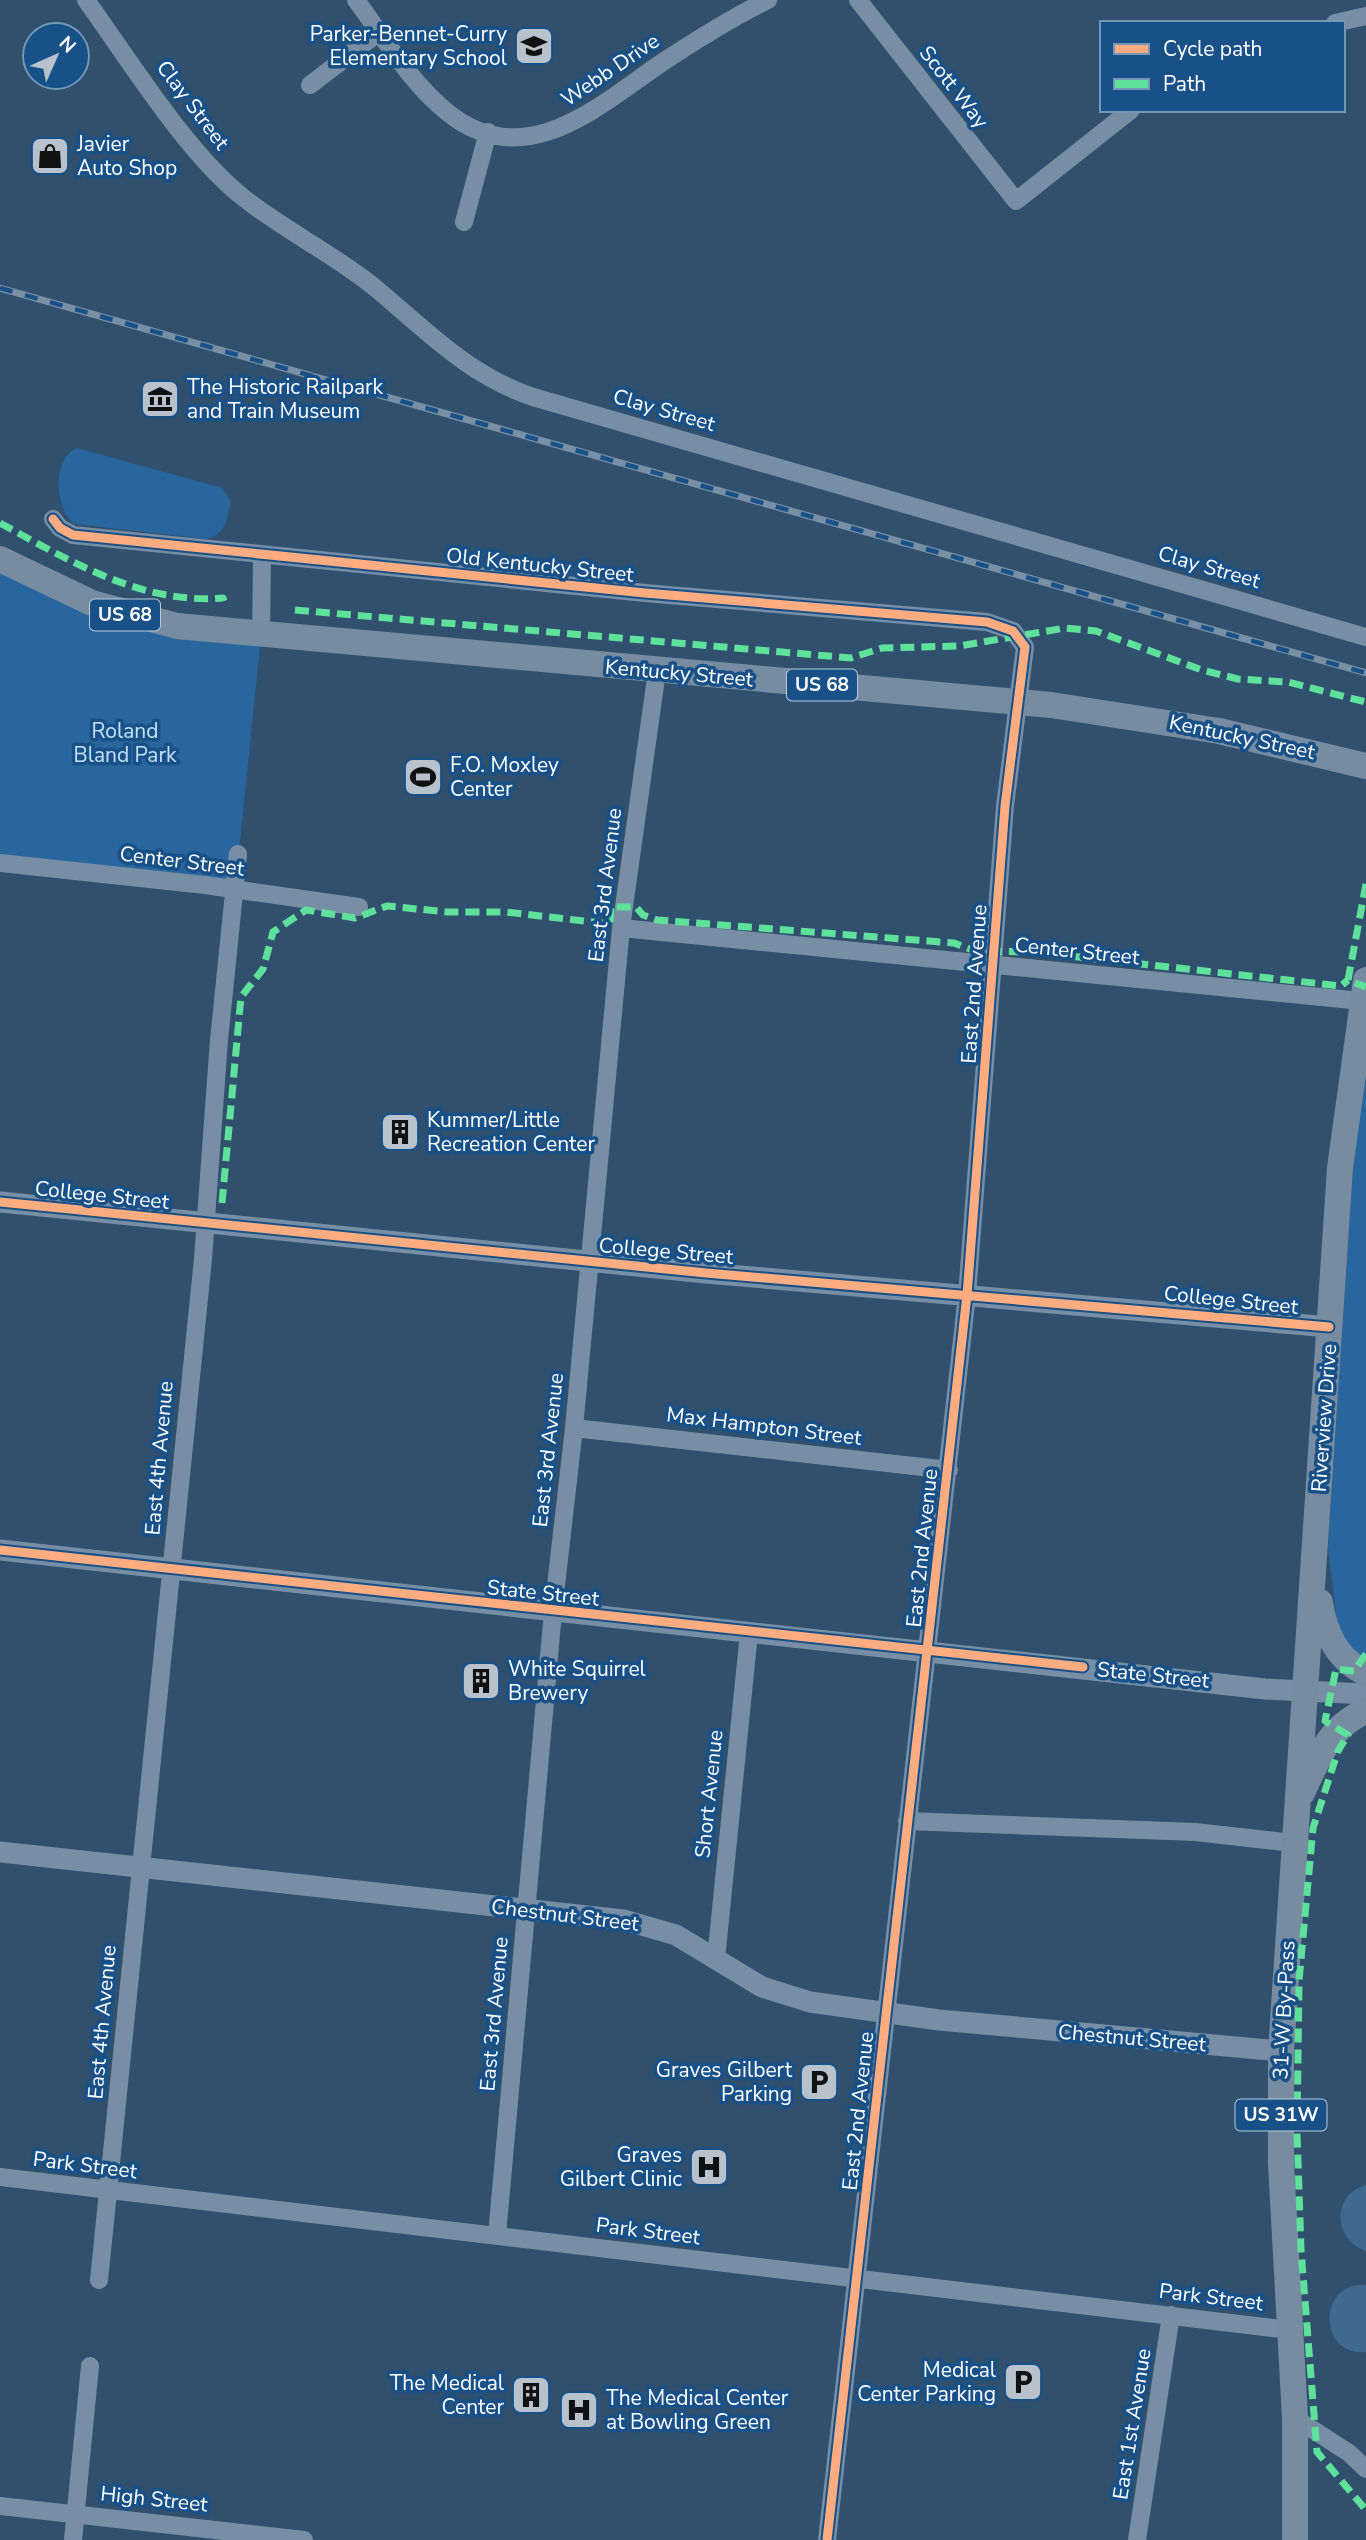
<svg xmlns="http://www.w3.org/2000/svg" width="1366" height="2540" font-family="'Nunito Sans',sans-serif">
<rect width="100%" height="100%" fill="#31506e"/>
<path fill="#29669e" d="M 77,448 L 222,488 L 231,502 C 227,519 226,534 207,539 L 74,524 C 54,508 52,458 77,448 Z
M 0,559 L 63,591 L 261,636 L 235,890 L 0,863 Z
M 1366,1063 L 1366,1664 L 1339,1640 L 1328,1547 L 1353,1168 Z"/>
<path fill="#406990" d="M 1366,2185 L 1366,2251 C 1333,2239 1331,2195 1366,2185 Z
M 1366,2285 L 1366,2352 C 1318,2357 1317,2281 1366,2285 Z"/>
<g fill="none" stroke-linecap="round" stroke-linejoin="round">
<path stroke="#788ea4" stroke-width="18" d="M 86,0 C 130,61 187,154 245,199 C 286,231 333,254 373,286 C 425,329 467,375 533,397 L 1366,637
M 356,0 C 384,38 410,82 447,112 C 523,174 595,109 657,66 C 693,42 729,19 768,0
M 858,0 L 1016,201 L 1131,110
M 1335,23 L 1366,16
M 310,85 L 379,32
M 464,222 L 488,132
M 53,519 L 60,528 L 73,535 L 645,593 L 987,622 L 1013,631 L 1025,647 L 1005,806 L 967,1295 L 827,2540
M 261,636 L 262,556
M 0,863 L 205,885 L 359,907
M 621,928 L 1362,1001
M 574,1428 L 949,1470
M 907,1821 L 1195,1832 L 1293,1843
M 716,1959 L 749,1633
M 0,2177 L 1290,2330
M 497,2235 L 553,1612 L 574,1428 L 621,928 L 657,671
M 99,2280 L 203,1259 L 219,1040 L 238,854
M 1295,2418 L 1349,2453 L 1366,2469
M 0,2506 L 304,2540
M 73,2540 L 90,2366
M 1137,2540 L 1171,2315"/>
<path stroke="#788ea4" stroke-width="21" d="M 0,1202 L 706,1273 L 1329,1327
M 0,1550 L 1265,1689 L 1366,1694
M 0,1852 L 624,1920 L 676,1935 L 762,1987 L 810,2002 L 939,2020 L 1281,2051"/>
<path stroke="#778ca1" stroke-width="26" d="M 0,559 L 92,603 L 177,626 L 1051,705 L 1219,731 L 1366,766
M 1320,1602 C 1324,1631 1337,1660 1366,1673
M 1302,1793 C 1318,1759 1329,1726 1366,1711
M 1295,2540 L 1295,2418 L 1281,2164 L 1281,2051 L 1340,1168 L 1366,980"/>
<g stroke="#798fa3" stroke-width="7">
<path id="rail" d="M 0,288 L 1366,673"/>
</g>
<use href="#rail" stroke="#185187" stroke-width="4.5" stroke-dasharray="13" stroke-linecap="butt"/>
<path stroke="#60e19b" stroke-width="7" stroke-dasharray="14 7" stroke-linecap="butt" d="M 0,523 C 68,560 142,605 223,598 L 224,601
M 295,610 L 851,658 L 882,648 L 959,646 L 1065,628 L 1096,631 L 1202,670 L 1238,679 L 1288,682 L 1366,702
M 1366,884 L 1348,980 L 1366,987
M 222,1203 L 241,997 L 263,969 L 273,932 L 306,910 L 355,918 L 387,906 L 448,912 L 506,912 L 610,924 L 611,907 L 636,907 L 643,915 L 657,920 L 954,943 L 975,951 L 1033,952 L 1341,986 L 1348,980
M 1366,1654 L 1354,1671 L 1336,1669 L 1325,1721 L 1348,1735 L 1338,1751 L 1313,1828 L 1299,1981 L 1297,2132 L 1301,2250 L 1317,2452 L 1366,2510"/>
<g stroke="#185187" stroke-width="13">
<path id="cycleway" d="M 53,519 L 60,528 L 73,535 L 645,593 L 987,622 L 1013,631 L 1025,647 L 1005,806 L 967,1295 L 827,2540
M 0,1202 L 706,1273 L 1329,1327
M 0,1550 L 1083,1667"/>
</g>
<use href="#cycleway" stroke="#ffac80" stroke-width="9"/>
</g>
<defs>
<g id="school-square" transform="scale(2.0125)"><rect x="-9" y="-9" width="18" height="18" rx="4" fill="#b7c2cc" stroke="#185187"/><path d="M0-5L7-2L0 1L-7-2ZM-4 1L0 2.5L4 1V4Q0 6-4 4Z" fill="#111"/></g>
<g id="shop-square" transform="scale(2.0125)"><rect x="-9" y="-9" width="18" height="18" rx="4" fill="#b7c2cc" stroke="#185187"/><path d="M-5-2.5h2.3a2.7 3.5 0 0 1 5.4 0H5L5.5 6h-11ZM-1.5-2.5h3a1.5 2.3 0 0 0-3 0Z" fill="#111"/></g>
<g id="museum-square" transform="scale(2.0125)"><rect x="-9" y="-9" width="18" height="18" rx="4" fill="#b7c2cc" stroke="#185187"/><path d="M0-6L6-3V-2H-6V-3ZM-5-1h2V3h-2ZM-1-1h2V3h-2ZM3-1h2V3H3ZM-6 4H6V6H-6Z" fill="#111"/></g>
<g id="stadium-square" transform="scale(2.0125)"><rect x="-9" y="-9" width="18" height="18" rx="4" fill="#b7c2cc" stroke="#185187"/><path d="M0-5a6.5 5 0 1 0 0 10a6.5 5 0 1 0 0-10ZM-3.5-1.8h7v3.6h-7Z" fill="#111"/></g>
<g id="building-square" transform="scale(2.0125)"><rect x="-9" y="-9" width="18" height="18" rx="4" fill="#b7c2cc" stroke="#185187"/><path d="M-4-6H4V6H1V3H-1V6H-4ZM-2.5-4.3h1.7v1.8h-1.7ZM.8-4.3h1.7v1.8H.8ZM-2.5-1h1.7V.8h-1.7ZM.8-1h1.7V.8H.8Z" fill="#111"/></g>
<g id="parking-square" transform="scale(2.0125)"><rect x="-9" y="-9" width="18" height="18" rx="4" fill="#b7c2cc" stroke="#185187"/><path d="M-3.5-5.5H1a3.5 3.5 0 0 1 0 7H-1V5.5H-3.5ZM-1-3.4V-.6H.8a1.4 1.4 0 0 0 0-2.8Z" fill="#111"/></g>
<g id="hospital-square" transform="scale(2.0125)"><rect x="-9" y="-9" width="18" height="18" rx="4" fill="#b7c2cc" stroke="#185187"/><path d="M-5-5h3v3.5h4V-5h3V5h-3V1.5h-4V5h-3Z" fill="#111"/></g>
</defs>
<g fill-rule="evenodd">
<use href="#school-square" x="534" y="46"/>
<use href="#shop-square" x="50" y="156"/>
<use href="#museum-square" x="160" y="399"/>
<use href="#stadium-square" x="423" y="777"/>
<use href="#building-square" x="400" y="1132"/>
<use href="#building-square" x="481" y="1681"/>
<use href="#parking-square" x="819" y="2082"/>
<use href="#hospital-square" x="709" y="2167"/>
<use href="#parking-square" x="1023" y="2382"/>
<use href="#building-square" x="531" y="2395"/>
<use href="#hospital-square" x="579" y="2410"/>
</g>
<g text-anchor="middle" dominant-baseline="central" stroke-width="7" stroke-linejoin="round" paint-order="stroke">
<g fill="#185187" stroke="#bacbdb" stroke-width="2">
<rect x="90" y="599.5" width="70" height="31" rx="5"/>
<rect x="787" y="669.5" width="70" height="31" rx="5"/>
<rect x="1235.5" y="2099.5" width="91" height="31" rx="5"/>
</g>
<g font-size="19" font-weight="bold" fill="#fff">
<text x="125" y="615">US 68</text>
<text x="822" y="685">US 68</text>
<text x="1281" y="2115">US 31W</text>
</g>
<g font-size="21" fill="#fff" stroke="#185187" text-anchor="start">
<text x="507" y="34" text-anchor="end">Parker-Bennet-Curry<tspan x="507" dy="24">Elementary School</tspan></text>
<text x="77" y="144">Javier<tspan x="77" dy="24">Auto Shop</tspan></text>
<text x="187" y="387">The Historic Railpark<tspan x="187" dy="24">and Train Museum</tspan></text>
<text x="450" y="765">F.O. Moxley<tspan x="450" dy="24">Center</tspan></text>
<text x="427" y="1120">Kummer/Little<tspan x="427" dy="24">Recreation Center</tspan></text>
<text x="508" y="1669">White Squirrel<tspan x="508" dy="24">Brewery</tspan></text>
<text x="792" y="2070" text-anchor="end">Graves Gilbert<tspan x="792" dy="24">Parking</tspan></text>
<text x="682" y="2155" text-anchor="end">Graves<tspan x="682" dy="24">Gilbert Clinic</tspan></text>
<text x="996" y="2370" text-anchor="end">Medical<tspan x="996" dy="24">Center Parking</tspan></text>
<text x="504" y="2383" text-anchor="end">The Medical<tspan x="504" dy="24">Center</tspan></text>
<text x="606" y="2398">The Medical Center<tspan x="606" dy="24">at Bowling Green</tspan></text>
</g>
<g font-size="21" fill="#fff" stroke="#185187">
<text transform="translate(610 70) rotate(-34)">Webb Drive</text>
<text transform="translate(954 87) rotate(52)">Scott Way</text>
<text transform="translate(193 105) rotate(53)">Clay Street</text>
<text transform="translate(664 410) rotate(16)">Clay Street</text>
<text transform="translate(540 565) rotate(6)">Old Kentucky Street</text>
<text transform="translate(1209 567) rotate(16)">Clay Street</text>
<text transform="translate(679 673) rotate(5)">Kentucky Street</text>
<text transform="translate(1242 737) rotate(12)">Kentucky Street</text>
<text transform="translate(182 861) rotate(7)">Center Street</text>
<text transform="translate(605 885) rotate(-83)">East 3rd Avenue</text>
<text transform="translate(1077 951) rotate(6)">Center Street</text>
<text transform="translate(974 984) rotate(-86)">East 2nd Avenue</text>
<text transform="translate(102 1195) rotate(6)">College Street</text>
<text transform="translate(666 1251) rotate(5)">College Street</text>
<text transform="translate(1231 1300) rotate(6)">College Street</text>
<text transform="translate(1324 1418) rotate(-86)">Riverview Drive</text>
<text transform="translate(764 1426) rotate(7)">Max Hampton Street</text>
<text transform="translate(548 1450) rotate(-84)">East 3rd Avenue</text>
<text transform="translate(159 1458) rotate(-85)">East 4th Avenue</text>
<text transform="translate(922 1548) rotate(-84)">East 2nd Avenue</text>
<text transform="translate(543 1593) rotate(6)">State Street</text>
<text transform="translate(1153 1675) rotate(6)">State Street</text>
<text transform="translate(709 1794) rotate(-84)">Short Avenue</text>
<text transform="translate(565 1915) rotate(7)">Chestnut Street</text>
<text transform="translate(1284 2010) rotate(-87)">31-W By-Pass</text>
<text transform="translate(494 2014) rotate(-85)">East 3rd Avenue</text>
<text transform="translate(102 2022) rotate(-85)">East 4th Avenue</text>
<text transform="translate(1132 2038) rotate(5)">Chestnut Street</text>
<text transform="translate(858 2111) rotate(-84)">East 2nd Avenue</text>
<text transform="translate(85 2165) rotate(7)">Park Street</text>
<text transform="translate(648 2231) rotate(7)">Park Street</text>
<text transform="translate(1211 2297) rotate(7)">Park Street</text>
<text transform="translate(1132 2424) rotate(-81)">East 1st Avenue</text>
<text transform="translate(154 2499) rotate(6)">High Street</text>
</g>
<g font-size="21" fill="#c5e1fa" stroke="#185187">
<text x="125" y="731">Roland<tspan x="125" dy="24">Bland Park</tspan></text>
</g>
</g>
<rect x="1100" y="21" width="245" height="91" fill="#185187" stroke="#7497b7" stroke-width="2"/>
<rect x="1114" y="44" width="35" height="10" fill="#ffac80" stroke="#7497b7" stroke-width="2"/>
<text x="1163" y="56" font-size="21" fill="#ffffff">Cycle path</text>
<rect x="1114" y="79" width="35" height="10" fill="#60e19b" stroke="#7497b7" stroke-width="2"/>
<text x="1163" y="91" font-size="21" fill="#ffffff">Path</text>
<g transform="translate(56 56) rotate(45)"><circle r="33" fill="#185187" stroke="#7497b7" stroke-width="2"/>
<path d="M0-5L12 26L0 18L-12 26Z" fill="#b7c2cc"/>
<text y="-10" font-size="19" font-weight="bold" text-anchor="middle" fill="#ffffff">N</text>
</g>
</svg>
